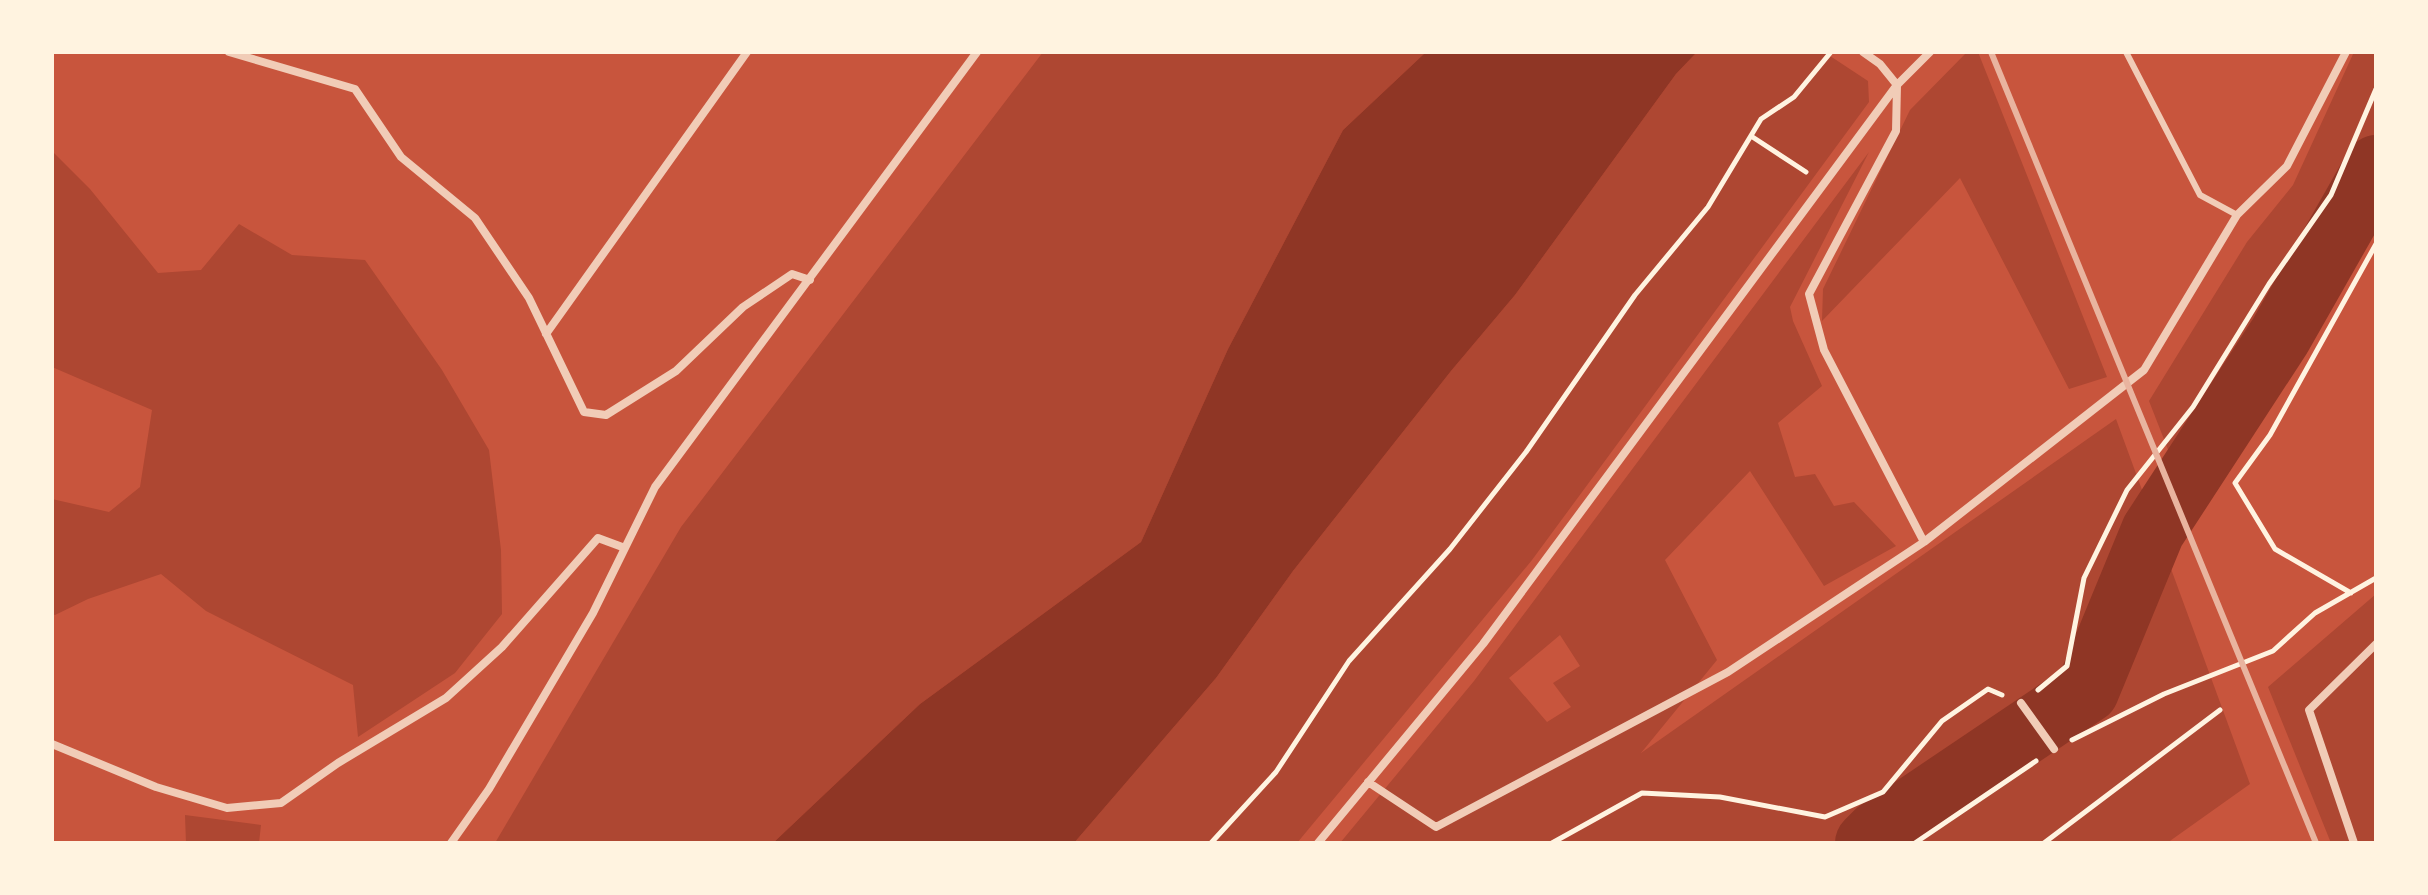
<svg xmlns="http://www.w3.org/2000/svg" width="2428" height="895" font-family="'Exo 2',sans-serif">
<rect width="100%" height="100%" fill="#c8553d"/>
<path fill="#ae4732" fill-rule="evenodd" d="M 1043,52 L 1426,52 L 1343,130 L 1228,349 L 1141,542 L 920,704 L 773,843 L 495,843 L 681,527 Z
M 1697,52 L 1824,52 L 1868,81 L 1869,102 L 1532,560 L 1297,843 L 1074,843 L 1216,678 L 1293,571 L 1451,371 L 1515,295 L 1676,74 Z
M 1967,52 L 1978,52 L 2107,377 L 2069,389 L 1960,178 L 1822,321 L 1823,289 L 1910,110 Z
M 2354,52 L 2376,52 L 2376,136 L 2363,162 L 2176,470 L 2149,401 L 2247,242 L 2293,185 Z
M 52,151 L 90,189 L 158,273 L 201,270 L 239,224 L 292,255 L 365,260 L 442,370 L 489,450 L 501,550 L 502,614 L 455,673 L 358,737 L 353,685 L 206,611 L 161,574 L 88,599 L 55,615 L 52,614 L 52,499 L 109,512 L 140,487 L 152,410 L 52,367 Z
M 1869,152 L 1790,307 L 1793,321 L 1822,386 L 1778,423 L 1795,477 L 1815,474 L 1834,506 L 1854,502 L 1896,546 L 1824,586 L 1750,471 L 1665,560 L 1717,660 L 1641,753 L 2116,419 L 2250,784 L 2167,843 L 1340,843 L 1474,681 ZM 1560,635 L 1580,666 L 1553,683 L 1571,707 L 1547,722 L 1509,678 Z
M 2376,594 L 2376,843 L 2331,843 L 2268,687 Z
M 185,815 L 261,825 L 259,843 L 186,843 Z"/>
<path fill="#8f3625" d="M 1426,52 L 1697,52 L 1676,74 L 1515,295 L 1451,371 L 1293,571 L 1216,678 L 1074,843 L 773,843 L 920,704 L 1141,542 L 1228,349 L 1343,130 Z"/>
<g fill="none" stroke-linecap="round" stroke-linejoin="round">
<path stroke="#8f3625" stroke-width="64" d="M 1867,843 L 1878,832 L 2087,691 L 2153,531 L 2280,336 L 2376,167"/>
<path stroke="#fff3e0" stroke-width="5" d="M 1751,136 L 1806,172
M 2351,593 L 2275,549 L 2235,483 L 2270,435 L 2376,244
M 2038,690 L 2067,666 L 2084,578 L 2127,490 L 2193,407 L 2269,284 L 2331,195 L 2376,89
M 2072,740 L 2164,694 L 2273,651 L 2315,613 L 2376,578
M 1211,843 L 1276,772 L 1349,661 L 1450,549 L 1526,452 L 1635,295 L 1708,207 L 1761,119 L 1794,97 L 1831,52
M 1552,843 L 1642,793 L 1720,797 L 1825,817 L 1883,792 L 1942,721 L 1988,689 L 2002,695
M 1915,843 L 2036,761
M 2044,843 L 2220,710"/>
<path stroke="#f1ccb7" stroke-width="6" d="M 2126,52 L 2200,195 L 2237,215"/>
<path stroke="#f1ccb7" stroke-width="8" d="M 229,52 L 355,89 L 401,157 L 475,218 L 529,298 L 584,412 L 606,415 L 676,371 L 743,307 L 792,274 L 810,280
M 1863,52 L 1880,64 L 1897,85 L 1896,131 L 1809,294 L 1824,350 L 1924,542
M 546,334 L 747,52
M 2021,703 L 2054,749
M 52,744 L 156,787 L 227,808 L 281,803 L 338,763 L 446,698 L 502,647 L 598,538 L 625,548
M 1368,782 L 1436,827 L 1728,672 L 1924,542 L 2144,370 L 2237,215 L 2287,166 L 2346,52
M 451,843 L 489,789 L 593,613 L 655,487 L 977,52
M 1318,843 L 1483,644 L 1897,85 L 1930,52
M 2354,843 L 2309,710 L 2376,644"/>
<path stroke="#e9b49f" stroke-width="6" d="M 1991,52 L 2316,843"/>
</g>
<rect width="2428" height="895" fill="none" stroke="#fff3e0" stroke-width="108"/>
</svg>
